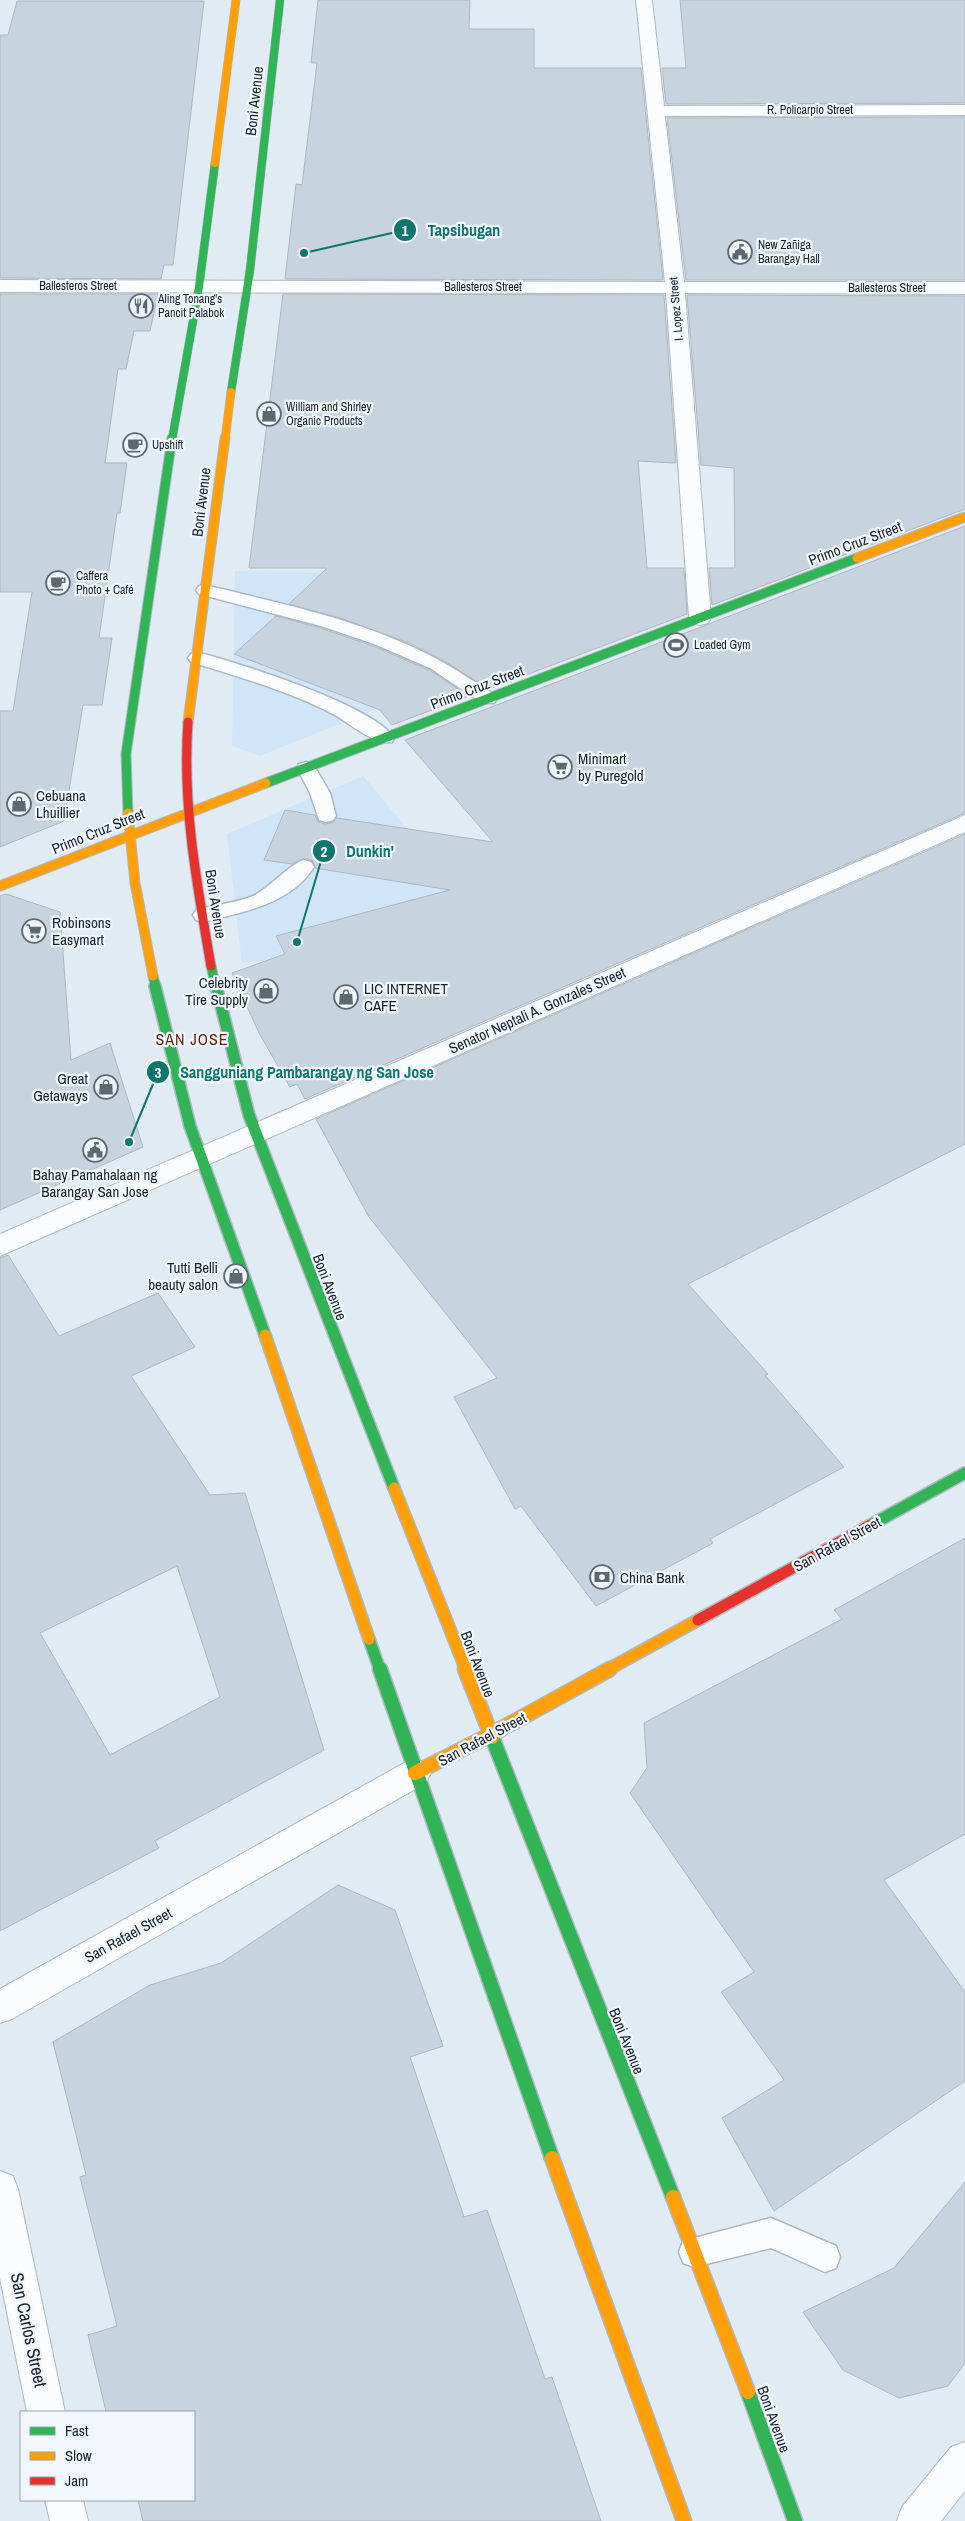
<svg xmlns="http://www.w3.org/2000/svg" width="965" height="2521" font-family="'Archivo Narrow',sans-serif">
<rect width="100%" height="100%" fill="#e1ebf4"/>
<path fill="#d0e5f8" d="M 235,571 L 453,575 L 459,676 L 260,756 L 232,746 Z
M 363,776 L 463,895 L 328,955 L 242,963 L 227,834 Z"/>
<path fill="#c7d3df" stroke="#adb7c0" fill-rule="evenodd" d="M 318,0 L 470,0 L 469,29 L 534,29 L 534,68 L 641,68 L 663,280 L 285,279 L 296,184 L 302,185 L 317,63 L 311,63 Z
M 680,0 L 965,0 L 965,103 L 666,104 L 662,68 L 686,68 Z
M 17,1 L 204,1 L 173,265 L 164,265 L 161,279 L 0,278 L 0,35 L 8,35 Z
M 965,117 L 965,280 L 686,280 L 667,118 Z
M 0,294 L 158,294 L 150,331 L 134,331 L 126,369 L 118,369 L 105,463 L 127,463 L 120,513 L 117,513 L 99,638 L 112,638 L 102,705 L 83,705 L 64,821 L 0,847 L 0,711 L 13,711 L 32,592 L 0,592 Z
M 283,294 L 664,295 L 676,463 L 638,461 L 647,568 L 684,568 L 687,614 L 489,689 L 441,659 L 409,643 L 343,619 L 289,604 L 327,568 L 249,568 Z
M 687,295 L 965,296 L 965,509 L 712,605 L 709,568 L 735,568 L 734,468 L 701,465 Z
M 965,526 L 965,813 L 305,1099 L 297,1084 L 290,1087 L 259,1033 L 232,973 L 285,954 L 276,936 L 450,890 L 315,868 L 313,861 L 305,858 L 292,864 L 264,860 L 285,810 L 315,815 L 318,822 L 325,824 L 334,822 L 337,818 L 493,842 L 405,740 Z
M 276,616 L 320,628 L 373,646 L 429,670 L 469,696 L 392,725 L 380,710 L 234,654 Z
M 965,834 L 965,1144 L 688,1284 L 768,1374 L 765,1375 L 844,1467 L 710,1539 L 713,1543 L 596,1606 L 521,1506 L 515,1509 L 454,1397 L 497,1378 L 369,1217 L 316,1119 Z
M 6,894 L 60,912 L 71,1060 L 110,1043 L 143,1147 L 0,1210 L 0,896 Z
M 8,1255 L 59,1336 L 158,1293 L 195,1347 L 131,1376 L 210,1495 L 245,1493 L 324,1750 L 155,1841 L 159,1848 L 0,1931 L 0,1258 ZM 177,1566 L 220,1697 L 110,1755 L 40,1633 Z
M 965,1538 L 965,1834 L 884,1880 L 965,1992 L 965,2081 L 774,2211 L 722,2118 L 784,2080 L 721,1992 L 754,1972 L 630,1793 L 647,1768 L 644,1723 L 842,1619 L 834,1610 Z
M 338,1885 L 395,1910 L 443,2046 L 410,2057 L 464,2217 L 487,2210 L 545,2379 L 552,2377 L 601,2521 L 143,2521 L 138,2500 L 194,2500 L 194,2412 L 106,2412 L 88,2335 L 117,2326 L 80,2177 L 86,2175 L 53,2042 L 150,1985 L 221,1963 Z
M 965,2182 L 965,2363 L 948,2386 L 899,2398 L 843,2370 L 803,2312 L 894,2268 Z"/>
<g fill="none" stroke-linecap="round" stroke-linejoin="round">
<g stroke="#aeb8c1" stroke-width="3">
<path id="lane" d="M 205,585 C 295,607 392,626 470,679 C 479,684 491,690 497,699 L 494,703 L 482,703 L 430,668 L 374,644 L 321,626 L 199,594 L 196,590 L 199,586 Z
M 197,652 C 238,663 373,705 394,738 L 392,742 C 376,746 349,723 335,715 C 289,691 239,677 191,662 L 188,658 L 191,654 Z
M 306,762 L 313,764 L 330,793 L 336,816 L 333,820 L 326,822 L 319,820 L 310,793 L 297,768 L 299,764 Z
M 304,860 L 311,862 L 314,867 C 290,905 242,912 203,922 L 196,920 L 193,915 L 196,910 C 214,905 236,903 253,896 C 270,888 288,865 304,860 Z
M 771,2218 L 836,2246 L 840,2257 L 836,2268 L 825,2272 L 771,2248 L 694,2267 L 683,2263 L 679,2252 L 683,2241 Z"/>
</g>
<g stroke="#aeb8c1" stroke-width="2">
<path id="street" d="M 636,0 L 652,0 L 664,106 L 965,105 L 965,115 L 665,116 L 684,282 L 965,282 L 965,294 L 685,293 L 711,618 L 708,623 L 700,625 L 692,623 L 689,618 L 666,293 L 0,292 L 0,280 L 665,282 Z
M 965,815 L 965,832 L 0,1256 L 0,1234 Z
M 415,1759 L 426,1763 L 431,1773 L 426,1783 L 12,2019 L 0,2023 L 0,1989 L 404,1763 Z
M 0,2171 L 13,2176 L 18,2189 L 65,2412 L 27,2412 L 0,2278 Z
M 965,2442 L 965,2491 L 941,2521 L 897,2521 L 902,2507 L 951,2447 Z
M 45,2500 L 83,2500 L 88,2521 L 50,2521 Z"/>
</g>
<g stroke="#aeb8c1" stroke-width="9">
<path id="fast-far3" d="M 231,392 L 250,270 L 280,0
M 172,440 L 199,287 L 215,163"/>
</g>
<g stroke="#aeb8c1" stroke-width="11">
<path id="fast-far2" d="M 266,783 L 857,558
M 128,813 L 126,754 L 172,438
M 211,966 L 216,987
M 153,976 L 156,987"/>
</g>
<g stroke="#aeb8c1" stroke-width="14">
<path id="fast-far1" d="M 155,986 L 190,1126 L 265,1335
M 216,986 L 249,1115 L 394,1488
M 869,1526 L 965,1473
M 369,1639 L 380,1670"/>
</g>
<g stroke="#aeb8c1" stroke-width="17">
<path id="fast" d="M 380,1669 L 552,2158
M 492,1737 L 673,2197
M 748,2392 L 795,2521"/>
</g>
<g stroke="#aeb8c1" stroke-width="9">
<path id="slow-far3" d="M 215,163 L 236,0
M 225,440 L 231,392"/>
</g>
<g stroke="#aeb8c1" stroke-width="11">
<path id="slow-far2" d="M 857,558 L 965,517
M 188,722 L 225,438
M 128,813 L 135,883 L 153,976
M 0,886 L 266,783"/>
</g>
<g stroke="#aeb8c1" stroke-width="14">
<path id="slow-far1" d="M 265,1335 L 369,1639
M 394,1488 L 466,1670
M 607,1670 L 698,1620"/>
</g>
<g stroke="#aeb8c1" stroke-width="17">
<path id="slow" d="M 465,1669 L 492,1737
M 415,1773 L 490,1735 L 610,1669
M 552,2158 L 684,2521
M 673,2197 L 748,2392"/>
</g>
<g stroke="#aeb8c1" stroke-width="11">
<path id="jam-far1" d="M 188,722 C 182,805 197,885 211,966"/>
</g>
<g stroke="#aeb8c1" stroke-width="14">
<path id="jam" d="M 698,1620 L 869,1526"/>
</g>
<use href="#lane" fill="#fafcfd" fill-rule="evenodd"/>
<use href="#street" fill="#fafcfd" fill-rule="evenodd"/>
<use href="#fast-far3" stroke="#30b455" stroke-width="8"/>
<use href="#fast-far2" stroke="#30b455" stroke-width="9"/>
<use href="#fast-far1" stroke="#30b455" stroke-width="11"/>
<use href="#fast" stroke="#30b455" stroke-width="14"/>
<use href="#slow-far3" stroke="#ff9f0a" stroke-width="8"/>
<use href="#slow-far2" stroke="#ff9f0a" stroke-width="9"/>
<use href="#slow-far1" stroke="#ff9f0a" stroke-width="11"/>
<use href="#slow" stroke="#ff9f0a" stroke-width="14"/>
<use href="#jam-far1" stroke="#e5322d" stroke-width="9"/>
<use href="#jam" stroke="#e5322d" stroke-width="11"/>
</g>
<defs>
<g id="civic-ring" transform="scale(1.25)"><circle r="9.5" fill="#f1f7fc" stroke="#5d6871" stroke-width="1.5"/><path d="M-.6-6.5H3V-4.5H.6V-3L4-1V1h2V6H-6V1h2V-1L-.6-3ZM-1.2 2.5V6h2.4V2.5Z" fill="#5d6871"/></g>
<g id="restaurant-ring" transform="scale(1.25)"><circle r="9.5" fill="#f1f7fc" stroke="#5d6871" stroke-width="1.5"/><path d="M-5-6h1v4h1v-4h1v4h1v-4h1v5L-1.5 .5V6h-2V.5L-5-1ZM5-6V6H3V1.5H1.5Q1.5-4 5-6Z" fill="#5d6871"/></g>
<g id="shop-ring" transform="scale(1.25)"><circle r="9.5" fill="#f1f7fc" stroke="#5d6871" stroke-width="1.5"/><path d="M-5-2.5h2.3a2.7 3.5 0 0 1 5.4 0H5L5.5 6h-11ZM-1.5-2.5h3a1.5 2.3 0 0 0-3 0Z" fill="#5d6871"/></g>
<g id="cafe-ring" transform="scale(1.25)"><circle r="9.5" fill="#f1f7fc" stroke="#5d6871" stroke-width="1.5"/><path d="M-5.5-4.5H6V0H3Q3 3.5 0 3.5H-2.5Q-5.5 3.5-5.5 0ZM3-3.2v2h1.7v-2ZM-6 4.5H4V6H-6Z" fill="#5d6871"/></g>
<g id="stadium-ring" transform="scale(1.25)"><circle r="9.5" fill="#f1f7fc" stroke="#5d6871" stroke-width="1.5"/><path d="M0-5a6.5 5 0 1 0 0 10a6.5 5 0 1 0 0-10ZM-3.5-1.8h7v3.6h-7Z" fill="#5d6871"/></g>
<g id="supermarket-ring" transform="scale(1.25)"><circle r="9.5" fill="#f1f7fc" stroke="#5d6871" stroke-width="1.5"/><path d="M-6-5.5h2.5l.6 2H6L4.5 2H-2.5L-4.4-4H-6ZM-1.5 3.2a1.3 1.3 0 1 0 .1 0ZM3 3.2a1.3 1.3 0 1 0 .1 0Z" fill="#5d6871"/></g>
<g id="bank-ring" transform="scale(1.25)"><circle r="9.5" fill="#f1f7fc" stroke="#5d6871" stroke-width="1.5"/><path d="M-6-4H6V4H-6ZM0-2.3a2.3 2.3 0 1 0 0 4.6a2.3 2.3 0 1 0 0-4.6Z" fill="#5d6871"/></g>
</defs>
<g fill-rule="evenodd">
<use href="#civic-ring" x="740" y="252"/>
<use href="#restaurant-ring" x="141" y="306"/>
<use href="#shop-ring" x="269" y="414"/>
<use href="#cafe-ring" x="135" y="445"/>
<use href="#cafe-ring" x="58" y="583"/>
<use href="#stadium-ring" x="676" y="645"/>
<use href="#supermarket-ring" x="560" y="767"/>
<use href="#shop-ring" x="19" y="804"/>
<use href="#supermarket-ring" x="34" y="931"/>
<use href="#shop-ring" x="266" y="991"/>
<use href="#shop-ring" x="346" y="997"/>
<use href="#shop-ring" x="106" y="1087"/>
<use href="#civic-ring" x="95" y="1150"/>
<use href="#shop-ring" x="236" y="1276"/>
<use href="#bank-ring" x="602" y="1577"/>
</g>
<g text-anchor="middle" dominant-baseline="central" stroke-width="4.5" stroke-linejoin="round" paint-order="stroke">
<g font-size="12" fill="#16212b" stroke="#f1f7fc">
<text x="810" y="110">R. Policarpio Street</text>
<text x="78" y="286">Ballesteros Street</text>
<text x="483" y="287">Ballesteros Street</text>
<text x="887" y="288">Ballesteros Street</text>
<text transform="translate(676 309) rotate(-95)">I. Lopez Street</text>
</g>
<g font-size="12" fill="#16212b" stroke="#f1f7fc" text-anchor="start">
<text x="758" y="245">New Zañiga<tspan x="758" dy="14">Barangay Hall</tspan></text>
<text x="158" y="299">Aling Tonang's<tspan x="158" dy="14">Pancit Palabok</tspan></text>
<text x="286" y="407">William and Shirley<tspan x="286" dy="14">Organic Products</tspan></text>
<text x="152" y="445">Upshift</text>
<text x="76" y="576">Caffera<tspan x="76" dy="14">Photo + Café</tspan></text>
<text x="694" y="645">Loaded Gym</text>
</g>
<g font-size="15" fill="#16212b" stroke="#f1f7fc">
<text transform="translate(254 101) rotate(-84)">Boni Avenue</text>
<text transform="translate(201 502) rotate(-83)">Boni Avenue</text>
<text transform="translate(855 543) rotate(-21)">Primo Cruz Street</text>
<text transform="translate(477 687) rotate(-21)">Primo Cruz Street</text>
<text transform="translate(98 831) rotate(-22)">Primo Cruz Street</text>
<text transform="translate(216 904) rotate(81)">Boni Avenue</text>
<text transform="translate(537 1010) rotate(-24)">Senator Neptali A. Gonzales Street</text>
<text transform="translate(330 1287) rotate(69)">Boni Avenue</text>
<text transform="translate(837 1544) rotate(-29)">San Rafael Street</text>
<text transform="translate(478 1664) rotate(69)">Boni Avenue</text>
<text transform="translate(482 1739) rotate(-28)">San Rafael Street</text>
<text transform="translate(128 1935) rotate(-29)">San Rafael Street</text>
<text transform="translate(627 2041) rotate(68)">Boni Avenue</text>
<text transform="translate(774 2419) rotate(70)">Boni Avenue</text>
</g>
<g font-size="15" fill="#16212b" stroke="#f1f7fc" text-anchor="start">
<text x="578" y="758">Minimart<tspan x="578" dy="17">by Puregold</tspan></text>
<text x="36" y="795">Cebuana<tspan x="36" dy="17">Lhuillier</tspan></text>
<text x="52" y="922">Robinsons<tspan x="52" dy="17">Easymart</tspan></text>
<text x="248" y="982" text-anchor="end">Celebrity<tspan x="248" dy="17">Tire Supply</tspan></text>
<text x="364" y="988">LIC INTERNET<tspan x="364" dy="17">CAFE</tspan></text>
<text x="88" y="1078" text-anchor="end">Great<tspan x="88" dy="17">Getaways</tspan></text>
<text x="95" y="1174" text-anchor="middle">Bahay Pamahalaan ng<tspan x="95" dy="17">Barangay San Jose</tspan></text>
<text x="218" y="1267" text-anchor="end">Tutti Belli<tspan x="218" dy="17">beauty salon</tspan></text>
<text x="620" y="1577">China Bank</text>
</g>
<g font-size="16" letter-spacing="1" fill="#642507" stroke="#f1f7fc">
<text x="192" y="1039">SAN JOSE</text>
</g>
<g font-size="18" fill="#16212b" stroke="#f1f7fc">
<text transform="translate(29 2330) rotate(78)">San Carlos Street</text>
</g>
</g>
<path fill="none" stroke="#0f766e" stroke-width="2" d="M304 253L405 230M297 942L324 851M129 1142L158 1072"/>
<g fill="#0f766e" stroke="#f1f7fc" stroke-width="2">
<circle cx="304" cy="253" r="5"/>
<circle cx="297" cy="942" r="5"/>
<circle cx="129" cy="1142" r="5"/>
<circle cx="405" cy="230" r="12"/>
<circle cx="324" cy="851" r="12"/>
<circle cx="158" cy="1072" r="12"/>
</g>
<g font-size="15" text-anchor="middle" font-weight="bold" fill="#fff">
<text x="405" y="236">1</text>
<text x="324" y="857">2</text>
<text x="158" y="1078">3</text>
</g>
<g font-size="16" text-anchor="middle" font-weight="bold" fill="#0f766e" stroke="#f1f7fc" stroke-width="4.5" stroke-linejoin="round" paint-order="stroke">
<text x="464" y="236">Tapsibugan</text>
<text x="370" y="857">Dunkin'</text>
<text x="307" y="1078">Sangguniang Pambarangay ng San Jose</text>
</g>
<rect x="20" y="2411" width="175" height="90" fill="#f1f7fc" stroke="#99a1a8"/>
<rect x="30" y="2427" width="25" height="8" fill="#30b455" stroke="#99a1a8"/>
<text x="65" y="2436" font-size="15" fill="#16212b">Fast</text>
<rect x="30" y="2452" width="25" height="8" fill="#ff9f0a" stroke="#99a1a8"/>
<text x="65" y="2461" font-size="15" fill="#16212b">Slow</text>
<rect x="30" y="2477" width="25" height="8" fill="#e5322d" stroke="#99a1a8"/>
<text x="65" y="2486" font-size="15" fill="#16212b">Jam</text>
</svg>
